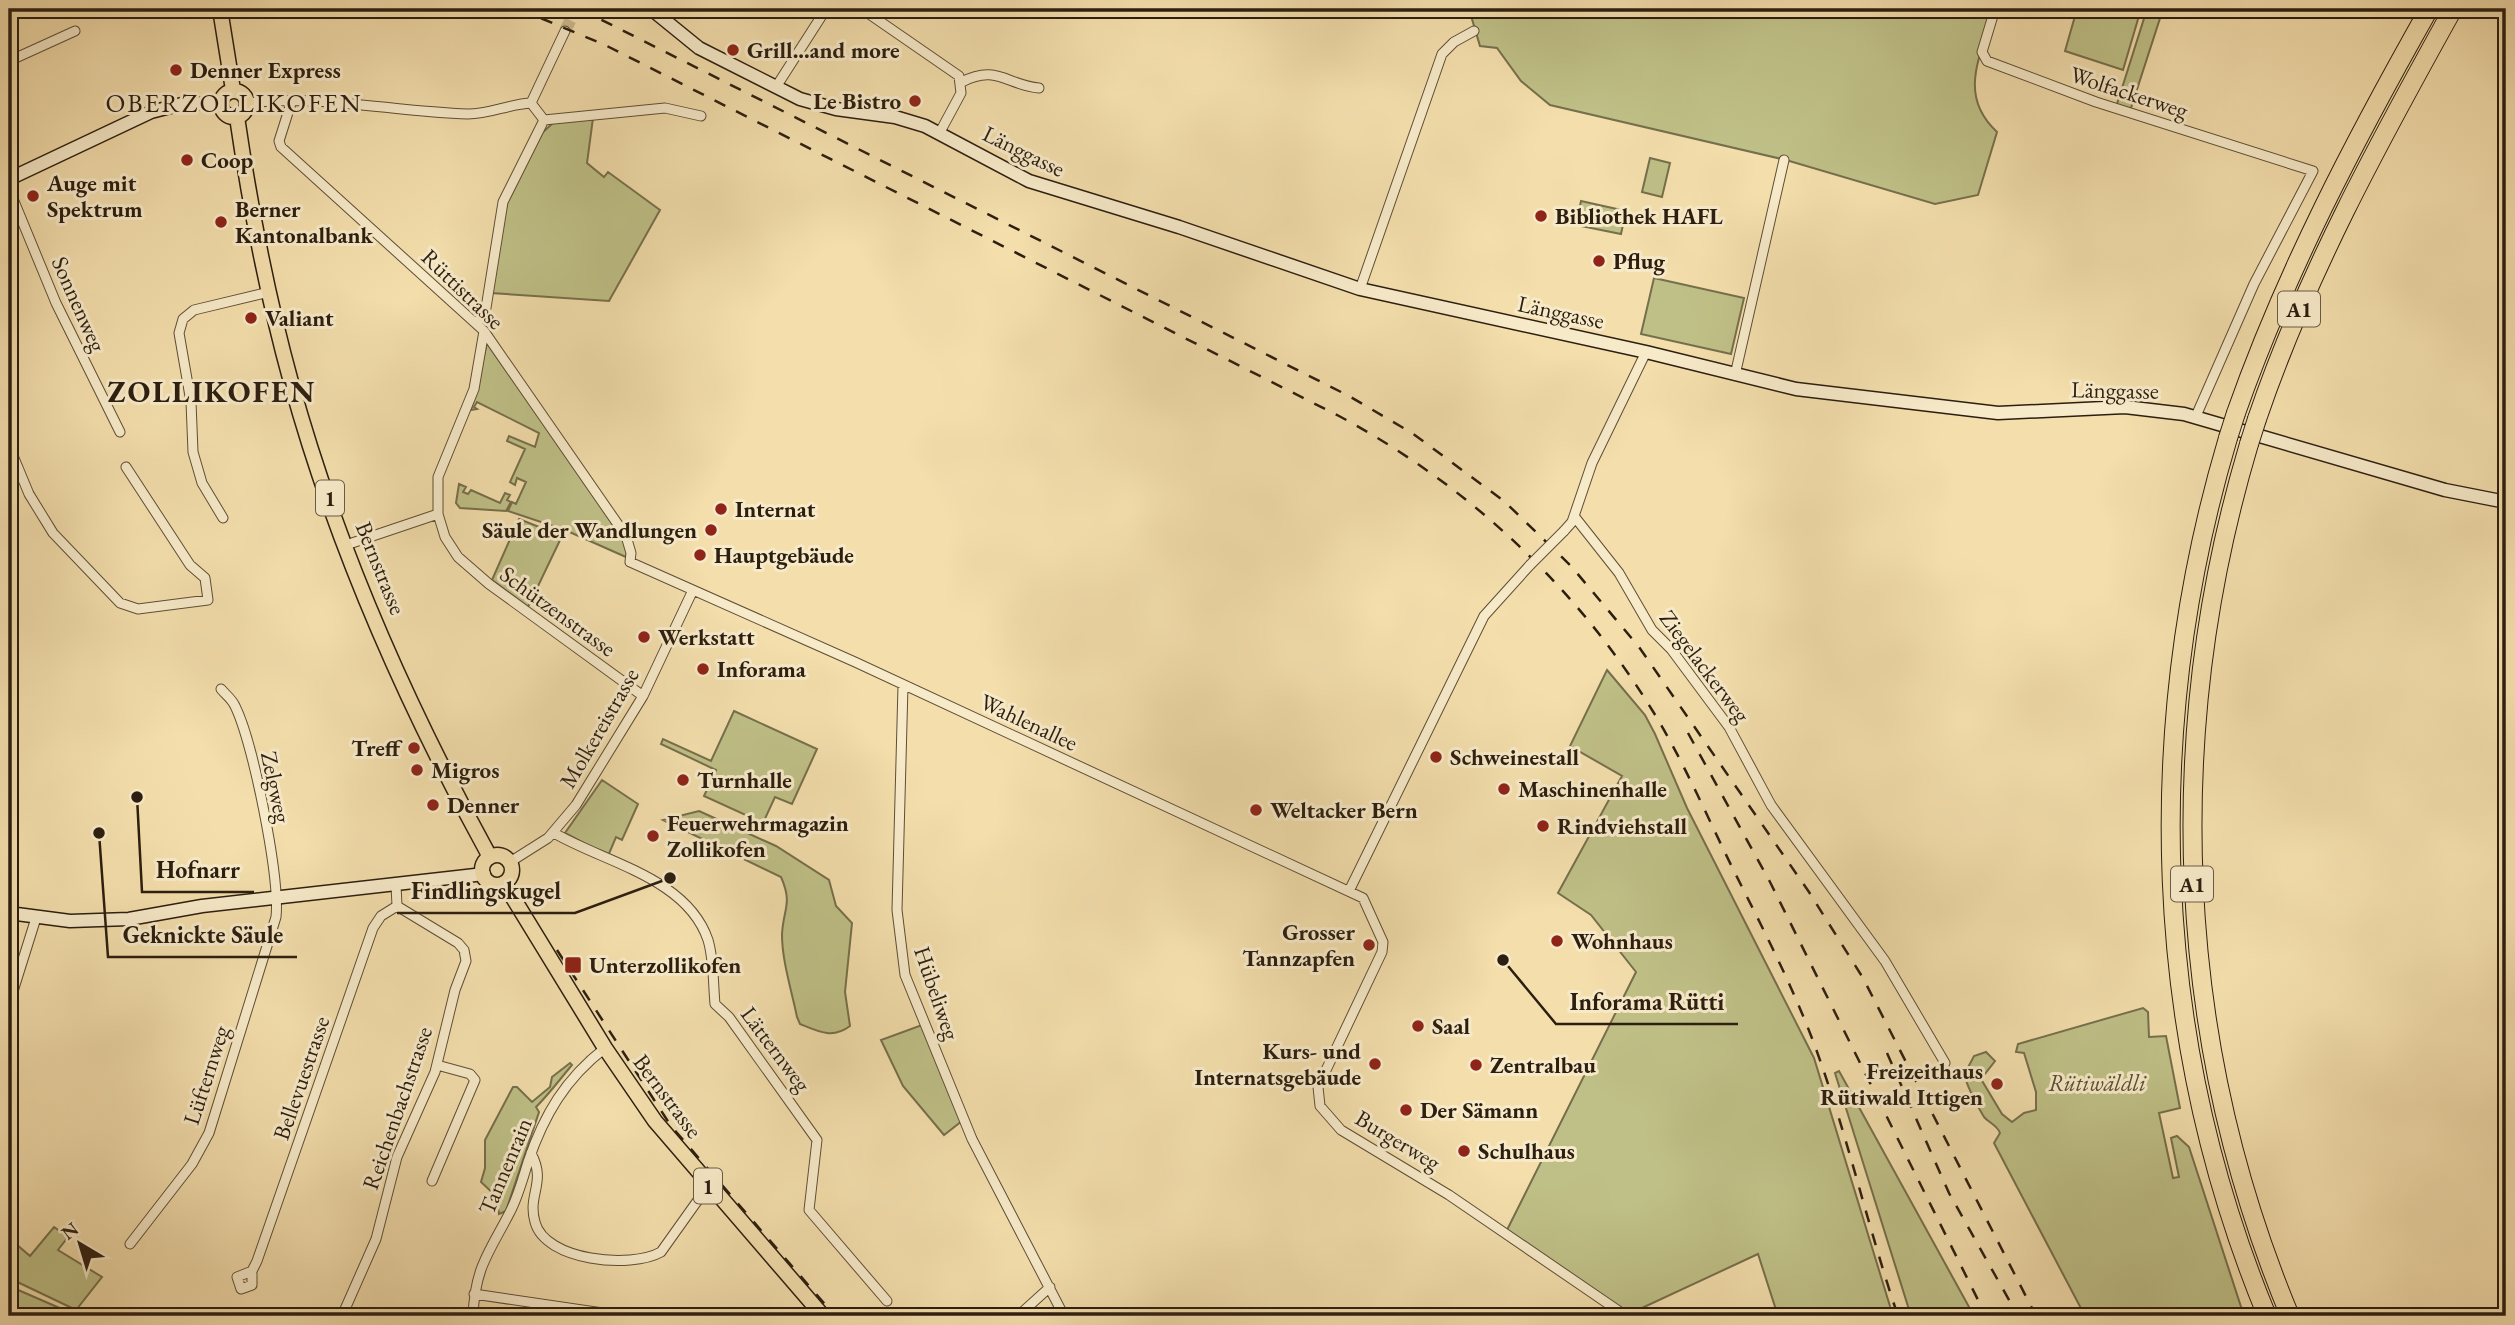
<svg xmlns="http://www.w3.org/2000/svg" width="2515" height="1325" font-family="'EB Garamond',serif">
<rect width="100%" height="100%" fill="#f3deac"/>
<filter id="stains"><feTurbulence type="fractalNoise" baseFrequency=".00286" numOctaves="4"/><feColorMatrix values="0 0 0 0 .2 0 0 0 0 .09 0 0 0 0 .02 0 0 0 .5 -.17"/></filter>
<radialGradient id="worn" r=".72"><stop offset=".6" stop-color="#630" stop-opacity="0"/><stop offset="1" stop-color="#630" stop-opacity=".3"/></radialGradient>
<path fill="#bfc087" stroke="#766f4c" stroke-width="2" d="M 1469,9 L 1995,9 C 1982,54 1956,94 1997,132 L 1978,195 L 1935,204 L 1786,160 L 1550,105 L 1521,81 L 1497,48 L 1480,46 Z
M 2077,9 L 2141,9 L 2123,70 L 2065,51 Z
M 2147,9 L 2163,9 L 2130,111 L 2116,107 Z
M 593,118 L 587,163 L 604,177 L 608,172 L 660,210 L 609,301 L 491,293 L 507,203 L 542,133 L 553,123 Z
M 1650,158 L 1670,163 L 1662,197 L 1642,192 Z
M 1581,201 L 1626,211 L 1621,234 L 1576,225 Z
M 1654,278 L 1744,298 L 1731,354 L 1641,334 Z
M 487,343 L 624,538 L 628,549 L 626,557 L 565,530 L 508,511 L 512,502 L 516,504 L 526,482 L 517,478 L 515,485 L 510,482 L 525,449 L 507,441 L 509,436 L 535,447 L 539,433 L 477,402 L 474,407 L 477,409 L 471,410 Z
M 459,484 L 466,487 L 463,492 L 468,494 L 471,490 L 500,503 L 505,493 L 510,495 L 507,500 L 511,502 L 506,511 L 460,508 L 456,503 Z
M 519,519 L 562,536 L 528,607 L 492,580 Z
M 1607,670 L 1645,715 L 1655,734 L 1687,808 L 1814,1058 L 1893,1316 L 1778,1316 L 1758,1254 L 1629,1314 L 1507,1230 L 1636,972 L 1591,915 L 1558,893 L 1622,776 L 1570,746 Z
M 734,711 L 817,749 L 792,804 L 775,797 L 763,823 L 704,796 L 716,770 L 661,744 L 663,739 L 711,761 Z
M 602,780 L 638,804 L 622,840 L 616,837 L 608,856 L 565,833 Z
M 699,811 L 776,846 L 829,880 L 836,906 L 852,923 L 845,992 L 850,1026 C 833,1039 819,1032 800,1024 L 797,1017 C 792,992 782,961 782,935 C 783,909 793,904 781,877 L 663,820 Z
M 2143,1008 L 2148,1012 L 2149,1037 L 2166,1036 L 2180,1108 L 2159,1113 L 2173,1178 L 2179,1177 L 2171,1138 L 2177,1136 L 2189,1147 L 2244,1316 L 2085,1316 L 1994,1143 L 2000,1133 C 1997,1125 1989,1123 1984,1117 C 1976,1104 1969,1090 1964,1075 L 1974,1056 L 1986,1052 L 1995,1061 L 1981,1079 L 2002,1114 L 2012,1122 L 2024,1113 L 2036,1110 L 2036,1092 L 2024,1053 L 2016,1052 L 2018,1044 Z
M 922,1025 L 962,1121 L 944,1135 L 903,1086 L 881,1040 Z
M 570,1063 L 572,1065 C 560,1079 550,1093 536,1107 L 539,1112 L 506,1211 L 499,1214 L 496,1196 L 481,1182 L 485,1168 L 485,1140 L 513,1087 L 517,1087 L 532,1102 L 550,1087 L 552,1077 Z
M 1839,1071 L 1974,1316 L 1911,1316 L 1835,1073 Z
M 54,1227 L 68,1237 L 58,1250 L 102,1277 L 76,1310 L 9,1278 L 9,1238 L 30,1256 Z
M 9,1286 L 78,1316 L 9,1316 Z"/>
<g fill="none" stroke-linecap="round" stroke-linejoin="round">
<path stroke="#cbb88d" stroke-width="12" stroke-dasharray="12 6" stroke-linecap="butt" d="M 565,31 L 576,9"/>
<g stroke="#5e4e37" stroke-width="11">
<path id="street" d="M 862,9 L 959,76 L 961,93 L 940,132
M 1995,9 L 1982,52 L 1987,61 L 2096,102 L 2313,171 L 2254,284 L 2196,416
M 9,61 L 75,31
M 962,82 C 996,64 1007,85 1039,88
M 776,87 L 826,9
M 292,100 L 279,141 L 281,147 L 484,331 L 626,536 L 631,553 L 630,562 L 855,662 L 1363,898 L 1383,942 L 1382,952 L 1318,1087 L 1320,1106 L 1341,1130 L 1449,1195 L 1626,1316
M 247,103 C 321,94 394,112 468,114 C 490,114 509,104 531,103
M 531,103 L 565,31
M 531,103 L 544,120
M 544,120 L 665,108 L 701,116
M 9,189 L 56,303 L 120,432
M 1360,289 L 1442,54 L 1454,42 L 1474,31
M 477,324 L 486,308 L 503,202 L 544,120
M 484,331 L 474,389 L 438,477 L 438,514 L 445,537 L 458,557 L 489,584 L 643,696
M 1735,375 L 1784,160
M 9,446 L 29,494 L 53,533 L 120,603 L 138,609 L 208,600 L 205,578 L 190,565 L 126,467
M 1574,516 L 1619,573 L 1652,630 L 1671,649 L 1729,727 L 1771,805 L 1885,961 L 1945,1063
M 223,518 L 202,483 L 193,452 L 191,402 L 179,333 L 183,319 L 194,310 L 269,292
M 1564,531 L 1572,522 L 1592,463 L 1646,352
M 346,545 L 438,514
M 903,686 L 897,910 L 905,975 L 972,1139 L 1064,1316
M 554,833 C 606,863 687,878 708,940 C 714,960 713,983 715,1004 L 729,1017 L 817,1140 L 809,1210 L 887,1301
M 510,862 L 548,838 L 576,805 L 643,696 L 693,590
M 1349,891 L 1484,616 L 1530,565
M 9,1004 L 36,918
M 531,1153 C 547,1183 527,1194 535,1222 C 545,1261 631,1269 661,1252 L 708,1186
M 432,1181 L 475,1080 L 470,1074 L 437,1065
M 130,1244 L 192,1164 L 209,1133 L 276,917 C 280,877 253,742 235,706 C 232,699 226,695 221,689
M 252,1271 L 252,1285 L 241,1289 L 237,1277 L 252,1271 L 257,1261 L 373,928 L 381,916 L 397,906
M 474,1294 L 623,1316
M 342,1316 L 376,1239 L 397,1157 L 435,1072 L 455,990 L 466,961 L 464,950 L 458,943 L 397,906 L 396,885
M 473,1316 C 475,1267 489,1253 510,1212 C 518,1197 523,1178 528,1162 C 544,1115 565,1079 605,1048
M 1018,1316 L 1050,1287"/>
</g>
<g stroke="#2c1e10" stroke-width="15">
<path id="secondary" d="M 651,9 L 699,48 L 800,99 L 836,109 L 895,117 L 925,126 L 1029,181 L 1179,227 L 1360,289 L 1646,352 L 1796,389 L 1998,413 L 2125,407 L 2184,414 L 2445,490 L 2506,502
M 9,179 L 151,112 L 182,104 L 221,103
M 9,913 L 70,921 L 129,919 L 202,906 L 484,874"/>
</g>
<g stroke="#2c1e10" stroke-width="17">
<path id="primary" d="M 220,9 L 233,90
M221 104a13 13 0 1 1 26 0a13 13 0 1 1-26 0Z
M 237,117 C 250,206 267,295 291,382 C 336,546 408,708 490,857
M482 870a15 15 0 1 1 30 0a15 15 0 1 1-30 0Z
M 504,883 L 605,1048 L 655,1121 L 823,1316"/>
</g>
<g stroke="#2c1e10" stroke-width="20">
<path id="highway" d="M 2236,413 C 2286,271 2355,140 2429,9
M 2257,419 C 2306,275 2379,142 2453,9
M 2228,438 C 2142,727 2151,1036 2267,1316
M 2249,444 C 2163,732 2174,1038 2290,1316"/>
</g>
<use href="#street" stroke="#f7eac9" stroke-width="9"/>
<use href="#secondary" stroke="#f7eac9" stroke-width="12"/>
<use href="#primary" stroke="#f3deac" stroke-width="14"/>
<use href="#highway" stroke="#f3deac" stroke-width="18"/>
<path stroke="#2c1e10" stroke-width="2.5" stroke-dasharray="12 12" stroke-linecap="butt" d="M 519,9 L 605,45 L 1339,416 C 1471,487 1580,590 1657,718 C 1685,765 1707,816 1731,865 C 1761,925 1793,986 1816,1049 C 1848,1137 1868,1228 1898,1316
M 580,9 L 1349,396 L 1412,433 L 1504,501 L 1571,566 L 1639,647 L 1809,892 L 1863,978 L 2036,1316
M 1688,733 L 1770,882 L 1986,1316
M 557,950 L 671,1126 L 835,1316
M 1887,1053 L 1949,1193 L 2018,1316"/>
<g stroke="#5e4e37" stroke-width="11" stroke-linecap="butt">
<path id="street-bridge" d="M 1530,565 L 1564,531"/>
</g>
<g stroke="#2c1e10" stroke-width="20" stroke-linecap="butt">
<path id="highway-bridge" d="M 2228,438 L 2236,413
M 2249,444 L 2257,419"/>
</g>
<use href="#street-bridge" stroke="#f7eac9" stroke-width="9"/>
<use href="#highway-bridge" stroke="#f3deac" stroke-width="18"/>
</g>
<g fill="#8f2418" stroke="#f7eac9" stroke-width="2.5">
<circle cx="733" cy="50" r="7"/>
<circle cx="176" cy="70" r="7"/>
<circle cx="915" cy="101" r="7"/>
<circle cx="187" cy="160" r="7"/>
<circle cx="33" cy="196" r="7"/>
<circle cx="1541" cy="216" r="7"/>
<circle cx="221" cy="222" r="7"/>
<circle cx="1599" cy="261" r="7"/>
<circle cx="251" cy="318" r="7"/>
<circle cx="721" cy="509" r="7"/>
<circle cx="711" cy="530" r="7"/>
<circle cx="700" cy="555" r="7"/>
<circle cx="644" cy="637" r="7"/>
<circle cx="703" cy="669" r="7"/>
<circle cx="414" cy="748" r="7"/>
<circle cx="1436" cy="757" r="7"/>
<circle cx="417" cy="770" r="7"/>
<circle cx="683" cy="780" r="7"/>
<circle cx="1504" cy="789" r="7"/>
<circle cx="433" cy="805" r="7"/>
<circle cx="1256" cy="810" r="7"/>
<circle cx="1543" cy="826" r="7"/>
<circle cx="653" cy="836" r="7"/>
<circle cx="1557" cy="941" r="7"/>
<circle cx="1369" cy="945" r="7"/>
<rect x="564" y="956" width="18" height="18" rx="3.5"/>
<circle cx="1418" cy="1026" r="7"/>
<circle cx="1375" cy="1064" r="7"/>
<circle cx="1476" cy="1065" r="7"/>
<circle cx="1997" cy="1084" r="7"/>
<circle cx="1406" cy="1110" r="7"/>
<circle cx="1464" cy="1151" r="7"/>
</g>
<g text-anchor="middle" dominant-baseline="central" stroke-width="6" stroke-linejoin="round" paint-order="stroke">
<g fill="#f7eac9" stroke="#695b48" stroke-width="2">
<rect x="2278" y="291.5" width="42" height="35" rx="5"/>
<rect x="316" y="480.5" width="28" height="35" rx="5"/>
<rect x="2171" y="866.5" width="42" height="35" rx="5"/>
<rect x="694" y="1168.5" width="28" height="35" rx="5"/>
</g>
<g font-size="21" font-weight="bold" fill="#2c1e10">
<text x="2299" y="309">A1</text>
<text x="330" y="498">1</text>
<text x="2192" y="884">A1</text>
<text x="708" y="1186">1</text>
</g>
<g font-size="23" font-weight="bold" fill="#2c1e10" stroke="#f7eac9" text-anchor="start">
<text x="747" y="50">Grill...and more</text>
<text x="190" y="70">Denner Express</text>
<text x="901" y="101" text-anchor="end">Le Bistro</text>
<text x="201" y="160">Coop</text>
<text x="47" y="183">Auge mit<tspan x="47" dy="26">Spektrum</tspan></text>
<text x="235" y="209">Berner<tspan x="235" dy="26">Kantonalbank</tspan></text>
<text x="1555" y="216">Bibliothek HAFL</text>
<text x="1613" y="261">Pflug</text>
<text x="265" y="318">Valiant</text>
<text x="735" y="509">Internat</text>
<text x="697" y="530" text-anchor="end">Säule der Wandlungen</text>
<text x="714" y="555">Hauptgebäude</text>
<text x="658" y="637">Werkstatt</text>
<text x="717" y="669">Inforama</text>
<text x="400" y="748" text-anchor="end">Treff</text>
<text x="1450" y="757">Schweinestall</text>
<text x="431" y="770">Migros</text>
<text x="697" y="780">Turnhalle</text>
<text x="1518" y="789">Maschinenhalle</text>
<text x="447" y="805">Denner</text>
<text x="1270" y="810">Weltacker Bern</text>
<text x="667" y="823">Feuerwehrmagazin<tspan x="667" dy="26">Zollikofen</tspan></text>
<text x="1557" y="826">Rindviehstall</text>
<text x="1355" y="932" text-anchor="end">Grosser<tspan x="1355" dy="26">Tannzapfen</tspan></text>
<text x="1571" y="941">Wohnhaus</text>
<text x="589" y="965">Unterzollikofen</text>
<text x="1432" y="1026">Saal</text>
<text x="1361" y="1051" text-anchor="end">Kurs- und<tspan x="1361" dy="26">Internatsgebäude</tspan></text>
<text x="1490" y="1065">Zentralbau</text>
<text x="1983" y="1071" text-anchor="end">Freizeithaus<tspan x="1983" dy="26">Rütiwald Ittigen</tspan></text>
<text x="1420" y="1110">Der Sämann</text>
<text x="1478" y="1151">Schulhaus</text>
</g>
<g font-size="23" fill="#2c1e10" stroke="#f7eac9">
<text transform="translate(2129 92) rotate(18)">Wolfackerweg</text>
<text transform="translate(1024 151) rotate(26)">Länggasse</text>
<text transform="translate(463 289) rotate(44)">Rüttistrasse</text>
<text transform="translate(79 304) rotate(66)">Sonnenweg</text>
<text transform="translate(1561 312) rotate(12)">Länggasse</text>
<text transform="translate(2115 390) rotate(1)">Länggasse</text>
<text transform="translate(381 568) rotate(68)">Bernstrasse</text>
<text transform="translate(558 611) rotate(36)">Schützenstrasse</text>
<text transform="translate(1705 666) rotate(53)">Ziegelackerweg</text>
<text transform="translate(1029 722) rotate(25)">Wahlenallee</text>
<text transform="translate(599 728) rotate(-60)">Molkereistrasse</text>
<text transform="translate(276 787) rotate(78)">Zelgweg</text>
<text transform="translate(937 993) rotate(71)">Hübeliweg</text>
<text transform="translate(776 1049) rotate(53)">Lätternweg</text>
<text transform="translate(206 1075) rotate(-72)">Lüfternweg</text>
<text transform="translate(301 1078) rotate(-71)">Bellevuestrasse</text>
<text transform="translate(668 1096) rotate(53)">Bernstrasse</text>
<text transform="translate(397 1108) rotate(-71)">Reichenbachstrasse</text>
<text transform="translate(1398 1140) rotate(31)">Burgerweg</text>
<text transform="translate(505 1166) rotate(-67)">Tannenrain</text>
</g>
<g font-size="23" font-style="italic" fill="#584f34" stroke="#f7eac9">
<text x="2097" y="1083">Rütiwäldli</text>
</g>
<g font-size="26" letter-spacing="2" fill="#2c1e10" stroke="#f7eac9">
<text x="234" y="103">OBERZOLLIKOFEN</text>
</g>
<g font-size="30" font-weight="bold" letter-spacing="2" fill="#2c1e10" stroke="#f7eac9">
<text x="212" y="391">ZOLLIKOFEN</text>
</g>
</g>
<path fill="none" stroke="#2c1e10" stroke-width="2.5" d="M137 797L142 892H254M670 878L575 913H397M99 833L108 957H297M1503 960L1556 1024H1738"/>
<g fill="#2c1e10" stroke="#f7eac9" stroke-width="2.5">
<circle cx="137" cy="797" r="7"/>
<circle cx="670" cy="878" r="7"/>
<circle cx="99" cy="833" r="7"/>
<circle cx="1503" cy="960" r="7"/>
</g>
<g font-size="24" text-anchor="middle" font-weight="bold" fill="#2c1e10" stroke="#f7eac9" stroke-width="6" stroke-linejoin="round" paint-order="stroke">
<text x="198" y="878">Hofnarr</text>
<text x="486" y="899">Findlingskugel</text>
<text x="203" y="943">Geknickte Säule</text>
<text x="1647" y="1010">Inforama Rütti</text>
</g>
<rect width="2515" height="1325" fill="none" stroke="#f3deac" stroke-width="35"/>
<rect x="10" y="10" width="2494" height="1304" fill="none" stroke="#2c1e10" stroke-width="3.5"/>
<rect x="18" y="18" width="2480" height="1290" fill="none" stroke="#2c1e10" stroke-width="2"/>
<g transform="translate(80 1244) rotate(322)" stroke="#f7eac9" stroke-width="5" paint-order="stroke">
<path d="M0-5L12 26L0 18L-12 26Z" fill="#2c1e10"/>
<text y="-10" font-size="19" font-weight="bold" text-anchor="middle" fill="#2c1e10">N</text>
</g>
<rect width="100%" height="100%" filter="url(#stains)"/>
<rect width="100%" height="100%" fill="url(#worn)"/>
</svg>
